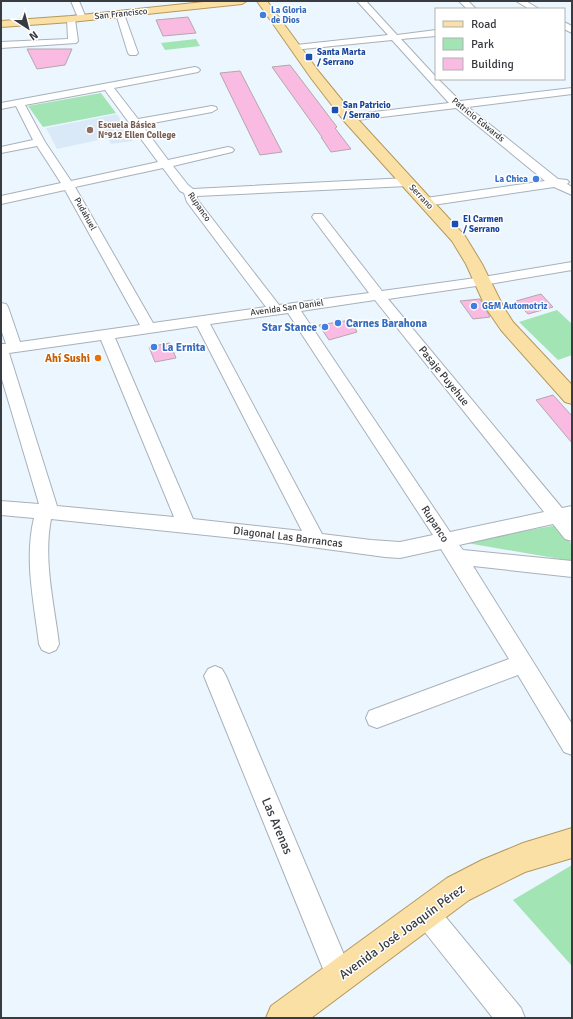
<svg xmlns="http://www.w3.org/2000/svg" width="573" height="1019" font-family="Signika,sans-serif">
<rect width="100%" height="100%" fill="#ecf6ff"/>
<path fill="#dae9f8" d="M 117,114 L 133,141 L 111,144 L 108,138 L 57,149 L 46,128 Z"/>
<path fill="#a2e4b3" d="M 196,39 L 200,46 L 165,50 L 161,43 Z
M 101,93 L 116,113 L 43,127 L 28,106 Z
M 557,310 L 572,324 L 572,355 L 558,360 L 519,322 Z
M 558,525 L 572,545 L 572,561 L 461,542 Z
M 572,865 L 572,966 L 513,900 Z"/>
<path fill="#fabbe2" stroke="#b2a6ad" d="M 188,17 L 196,33 L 163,36 L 156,20 Z
M 27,49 L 72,49 L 65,65 L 37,69 Z
M 290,65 L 337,127 L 335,128 L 351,149 L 331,152 L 321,137 L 322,137 L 272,67 Z
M 240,71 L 282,152 L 260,155 L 220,73 Z
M 541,294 L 553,307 L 528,314 L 516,301 Z
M 480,299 L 490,317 L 473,319 L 460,301 Z
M 351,320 L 357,332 L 329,340 L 319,325 Z
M 170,343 L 176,358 L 155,362 L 149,347 Z
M 553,395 L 572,416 L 572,443 L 536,400 Z"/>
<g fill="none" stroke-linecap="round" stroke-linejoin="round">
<g stroke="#a8b1ba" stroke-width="2">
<path id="minor" d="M 71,1 L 79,1 L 86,18 L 85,20 L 79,20 Z
M 357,1 L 366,1 L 397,35 L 436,30 L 436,36 L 401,39 L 436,77 L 436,79 L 438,79 L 460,101 L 572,88 L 572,94 L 468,107 L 558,179 L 567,180 L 569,182 L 567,184 L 572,187 L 572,195 L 554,187 L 426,206 L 422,205 L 420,202 L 422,199 L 426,198 L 545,181 L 456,108 L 349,121 L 345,120 L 344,118 L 345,116 L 349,115 L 449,103 L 392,40 L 293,50 L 291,48 L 296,45 L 388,35 Z
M 459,1 L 468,1 L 476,9 L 467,9 Z
M 516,1 L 526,1 L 539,9 L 529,9 Z
M 120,11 L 124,14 L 138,53 L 136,55 L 130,55 L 128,53 L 116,14 Z
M 71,16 L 75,19 L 78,41 L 76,43 L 1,48 L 1,42 L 68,39 L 67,19 Z
M 564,22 L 572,26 L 572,33 L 564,29 Z
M 195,67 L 198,68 L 200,70 L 198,72 L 114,88 L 138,119 L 212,106 L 216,107 L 217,109 L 212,112 L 142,125 L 168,160 L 228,147 L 232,148 L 234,150 L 232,152 L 173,166 L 188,185 L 193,189 L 407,178 L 411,180 L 413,182 L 411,184 L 407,186 L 197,196 L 197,199 L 279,305 L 369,293 L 312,217 L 314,214 L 322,214 L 382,291 L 483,277 L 572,262 L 572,270 L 483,285 L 388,299 L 562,508 L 572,506 L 572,541 L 565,539 L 553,524 L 459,545 L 463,550 L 572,561 L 572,577 L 473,566 L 572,724 L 572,755 L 564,752 L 518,675 L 377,728 L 369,725 L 366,718 L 369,711 L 509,659 L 441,549 L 400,558 L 385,557 L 282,543 L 51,519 C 43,560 54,603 59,644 L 56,650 L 49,653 L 42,650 L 39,644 C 34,602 24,559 34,518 L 1,515 L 1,501 L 39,504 L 1,376 L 1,344 L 6,344 L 1,329 L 1,303 L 6,304 L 8,307 L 20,342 L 140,325 L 65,190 L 1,204 L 1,196 L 61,183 L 37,146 L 1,153 L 1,147 L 33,140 L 16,106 L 1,109 L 1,103 ZM 105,90 L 158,162 L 71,181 L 45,142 L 25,105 ZM 163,168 L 180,191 L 184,193 L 187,202 L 266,307 L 153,323 L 75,187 ZM 375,300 L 544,512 L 450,532 L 301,311 ZM 288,313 L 433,535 L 400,542 L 371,540 L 322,534 L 210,324 ZM 197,326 L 302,531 L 193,519 L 115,338 ZM 101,340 L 174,517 L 57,506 L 9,353 Z
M 215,666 L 222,669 L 226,676 L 353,976 L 350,986 L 340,989 L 330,986 L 204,676 L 208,669 Z
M 425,899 L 434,903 L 521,1008 L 525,1018 L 493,1018 L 416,921 L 412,912 L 416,903 Z"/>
</g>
<g stroke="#b5995b" stroke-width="2">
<path id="major" d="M 213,1 L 247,1 L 242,4 L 71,22 L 1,27 L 1,21 L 71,16 Z
M 257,1 L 267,1 L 319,72 L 354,115 L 465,236 L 482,264 L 504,308 L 513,322 L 572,385 L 572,404 L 565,402 L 501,330 L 486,308 L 466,264 L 452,241 L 344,121 L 311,78 Z
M 572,828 L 572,858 L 525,872 L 469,900 L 311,1018 L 266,1018 L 271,1006 L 447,878 L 482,860 L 523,843 Z"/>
</g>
<use href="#minor" fill="#fff" fill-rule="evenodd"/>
<use href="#major" fill="#fbe0a6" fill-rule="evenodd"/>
</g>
<g fill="#3f7fe0" stroke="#fff" stroke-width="1.5">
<circle cx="263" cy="15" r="4"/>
<circle cx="536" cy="179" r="4"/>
<circle cx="474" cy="306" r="4"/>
<circle cx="338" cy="323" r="4"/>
<circle cx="325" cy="327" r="4"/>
<circle cx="154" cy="347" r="4"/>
</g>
<g fill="#1a4fb4" stroke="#fff" stroke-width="1.5">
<rect x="305" y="53" width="8" height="8" rx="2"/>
<rect x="331" y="106" width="8" height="8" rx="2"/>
<rect x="451" y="220" width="8" height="8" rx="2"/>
</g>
<circle fill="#8d6e63" stroke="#fff" stroke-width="1.5" cx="90" cy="130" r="4"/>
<circle fill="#e8710a" stroke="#fff" stroke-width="1.5" cx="98" cy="358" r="4"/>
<g text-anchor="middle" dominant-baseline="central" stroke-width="3" stroke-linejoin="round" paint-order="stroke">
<g font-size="9" font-weight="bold" fill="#366cbe" stroke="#fff" text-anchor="start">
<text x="271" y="10">La Gloria<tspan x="271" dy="10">de Dios</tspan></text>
<text x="528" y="179" text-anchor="end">La Chica</text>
<text x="482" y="306">G&amp;M Automotriz</text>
</g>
<g font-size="9" fill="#383b3f" stroke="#fff">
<text transform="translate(121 14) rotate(-6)">San Francisco</text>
<text transform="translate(478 120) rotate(39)">Patricio Edwards</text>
<text transform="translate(421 197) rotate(47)">Serrano</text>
<text transform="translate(199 207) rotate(55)">Rupanco</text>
<text transform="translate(85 214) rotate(61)">Pudahuel</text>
<text transform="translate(287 308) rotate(-8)">Avenida San Daniel</text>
</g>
<g font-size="9" font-weight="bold" fill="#164399" stroke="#fff" text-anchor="start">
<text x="317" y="52">Santa Marta<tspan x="317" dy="10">/ Serrano</tspan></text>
<text x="343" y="105">San Patricio<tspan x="343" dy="10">/ Serrano</tspan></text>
<text x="463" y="219">El Carmen<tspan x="463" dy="10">/ Serrano</tspan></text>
</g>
<g font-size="9" font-weight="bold" fill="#785e54" stroke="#fff" text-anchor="start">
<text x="98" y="125">Escuela Básica<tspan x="98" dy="10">N°912 Ellen College</tspan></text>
</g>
<g font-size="11" font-weight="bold" fill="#366cbe" stroke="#fff" text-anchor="start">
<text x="346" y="323">Carnes Barahona</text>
<text x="317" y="327" text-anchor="end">Star Stance</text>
<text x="162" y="347">La Ernita</text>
</g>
<g font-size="11" font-weight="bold" fill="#c56008" stroke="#fff" text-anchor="end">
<text x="90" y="358">Ahí Sushi</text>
</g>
<g font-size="11" fill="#383b3f" stroke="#fff">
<text transform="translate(444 376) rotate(51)">Pasaje Puyehue</text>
<text transform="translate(435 524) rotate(57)">Rupanco</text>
<text transform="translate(288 537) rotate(7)">Diagonal Las Barrancas</text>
</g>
<g font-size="13" fill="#383b3f" stroke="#fff">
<text transform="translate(277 826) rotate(67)">Las Arenas</text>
<text transform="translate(402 932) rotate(-36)">Avenida José Joaquín Pérez</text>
</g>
</g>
<rect width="573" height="1019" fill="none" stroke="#383b3f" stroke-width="4"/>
<rect x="435" y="8" width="130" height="72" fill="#ffffff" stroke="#afb1b2"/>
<rect x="443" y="21" width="20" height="6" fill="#fbe0a6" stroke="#afb1b2"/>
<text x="471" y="28" font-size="12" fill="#383b3f">Road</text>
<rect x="443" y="38" width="20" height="12" fill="#a2e4b3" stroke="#afb1b2"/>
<text x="471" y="48" font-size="12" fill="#383b3f">Park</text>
<rect x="443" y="58" width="20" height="12" fill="#fabbe2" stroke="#afb1b2"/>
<text x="471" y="68" font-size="12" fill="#383b3f">Building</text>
<g transform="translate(28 28) rotate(144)" stroke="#ffffff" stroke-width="3" paint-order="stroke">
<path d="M0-3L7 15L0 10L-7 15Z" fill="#383b3f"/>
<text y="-6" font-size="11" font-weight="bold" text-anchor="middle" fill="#383b3f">N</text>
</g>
</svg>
